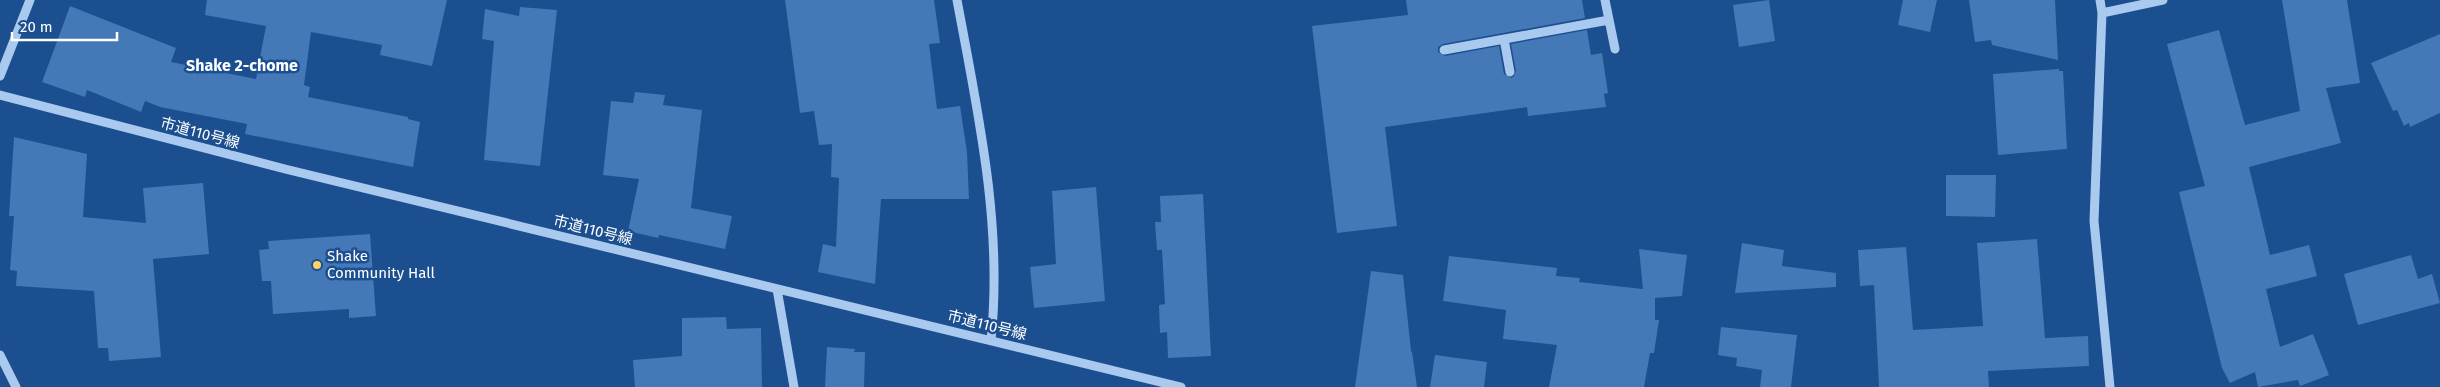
<svg xmlns="http://www.w3.org/2000/svg" width="2440" height="387" font-family="'Fira Sans','Noto Sans JP',sans-serif">
<rect width="100%" height="100%" fill="#1b4f8f"/>
<path fill="#4478b7" d="M 207,0 L 447,0 L 432,66 L 380,55 L 382,45 L 311,32 L 304,85 L 310,87 L 308,97 L 408,117 L 408,119 L 420,122 L 413,167 L 245,134 L 247,124 L 160,107 L 145,101 L 141,112 L 87,90 L 85,97 L 42,82 L 70,6 L 176,48 L 171,62 L 256,79 L 266,26 L 205,15 Z
M 785,0 L 934,0 L 940,43 L 929,44 L 937,109 L 960,106 L 967,152 L 969,199 L 881,199 L 875,284 L 818,272 L 823,244 L 836,247 L 839,178 L 831,177 L 832,144 L 819,145 L 814,111 L 800,113 Z
M 1406,0 L 1582,0 L 1585,18 L 1443,44 L 1438,47 L 1438,52 L 1445,56 L 1499,46 L 1504,74 L 1511,78 L 1514,76 L 1516,71 L 1511,44 L 1587,30 L 1591,55 L 1602,53 L 1608,93 L 1604,94 L 1606,107 L 1528,116 L 1527,107 L 1385,127 L 1397,226 L 1337,233 L 1312,26 L 1408,15 Z
M 1769,0 L 1775,41 L 1739,47 L 1733,5 Z
M 1903,0 L 1937,0 L 1930,32 L 1898,25 Z
M 1969,0 L 2055,0 L 2058,60 L 1992,45 L 1991,40 L 1975,42 Z
M 2282,0 L 2347,0 L 2360,83 L 2326,88 L 2341,143 L 2249,167 L 2270,255 L 2309,245 L 2317,276 L 2266,289 L 2280,347 L 2313,334 L 2329,375 L 2300,386 L 2298,380 L 2258,387 L 2255,372 L 2230,383 L 2222,368 L 2179,192 L 2205,186 L 2167,44 L 2219,30 L 2245,125 L 2300,111 Z
M 520,7 L 557,10 L 540,166 L 484,160 L 494,41 L 482,39 L 485,9 L 519,16 Z
M 2440,34 L 2440,113 L 2410,127 L 2409,123 L 2404,126 L 2397,110 L 2393,111 L 2371,63 Z
M 2059,69 L 2059,71 L 2063,71 L 2067,149 L 1998,155 L 1993,74 Z
M 635,92 L 665,95 L 663,105 L 702,110 L 691,208 L 732,216 L 725,249 L 659,235 L 658,238 L 628,231 L 639,179 L 603,175 L 611,101 L 633,103 Z
M 14,137 L 87,154 L 83,217 L 146,223 L 143,188 L 203,183 L 209,254 L 153,259 L 161,357 L 109,361 L 108,348 L 98,348 L 94,291 L 16,286 L 17,271 L 10,270 L 14,216 L 9,216 Z
M 1946,175 L 1996,175 L 1995,217 L 1946,216 Z
M 1096,187 L 1105,301 L 1034,308 L 1030,267 L 1056,264 L 1052,191 Z
M 1203,194 L 1211,356 L 1168,358 L 1167,332 L 1160,333 L 1159,305 L 1165,304 L 1162,250 L 1157,250 L 1155,222 L 1161,222 L 1160,196 Z
M 370,234 L 376,316 L 349,318 L 349,309 L 273,314 L 271,281 L 262,281 L 259,250 L 269,249 L 268,241 Z
M 2037,239 L 2045,338 L 2088,336 L 2089,366 L 1988,371 L 1989,387 L 1879,387 L 1874,285 L 1860,286 L 1858,250 L 1906,247 L 1913,330 L 1983,326 L 1977,243 Z
M 1742,243 L 1784,250 L 1782,266 L 1836,273 L 1836,287 L 1735,293 Z
M 1639,249 L 1687,255 L 1682,296 L 1655,298 L 1655,320 L 1659,320 L 1654,353 L 1650,353 L 1644,387 L 1549,387 L 1557,345 L 1503,339 L 1506,310 L 1443,301 L 1449,256 L 1557,268 L 1556,276 L 1580,278 L 1579,282 L 1643,289 Z
M 2411,255 L 2418,279 L 2432,274 L 2440,303 L 2358,325 L 2344,274 Z
M 1371,271 L 1403,275 L 1411,351 L 1412,352 L 1417,387 L 1355,387 Z
M 726,317 L 727,329 L 761,328 L 762,387 L 635,387 L 633,360 L 682,356 L 682,318 Z
M 1721,327 L 1797,335 L 1791,387 L 1760,387 L 1762,370 L 1736,366 L 1737,358 L 1718,355 Z
M 827,347 L 855,349 L 854,352 L 865,352 L 864,387 L 825,387 Z
M 1435,355 L 1487,362 L 1484,387 L 1430,387 Z"/>
<g fill="none" stroke-linecap="round" stroke-linejoin="round">
<path stroke="#a9c9ee" stroke-width="9" d="M 957,0 C 978,113 1003,225 991,340
M 1605,0 L 1615,49
M 2100,0 L 2102,13 L 2094,221 L 2110,387
M 2102,13 L 2163,0
M 1504,39 L 1510,72
M 1444,50 L 1609,20
M 0,76 L 30,0
M 0,95 L 285,169 L 1181,387
M 777,289 L 794,387
M 0,355 L 16,387"/>
</g>
<circle fill="#ffd166" stroke="#1b4f8f" stroke-width="2" cx="317" cy="265" r="5"/>
<g text-anchor="middle" dominant-baseline="central" stroke-width="5" stroke-linejoin="round" paint-order="stroke">
<g font-size="15" fill="#fff" stroke="#1b4f8f">
<text transform="translate(200 133) rotate(15)">市道110号線</text>
<text transform="translate(593 230) rotate(14)">市道110号線</text>
<text transform="translate(987 325) rotate(14)">市道110号線</text>
</g>
<g font-size="15" fill="#fff" stroke="#1b4f8f" text-anchor="start">
<text x="327" y="256">Shake<tspan x="327" dy="17">Community Hall</tspan></text>
</g>
<g font-size="16" font-weight="bold" fill="#fff" stroke="#1b4f8f">
<text x="242" y="65">Shake 2-chome</text>
</g>
</g>
<path d="M12 32v8h105v-8" fill="none" stroke="#ffffff" stroke-width="2.5"/>
<text x="20" y="32" font-size="15" fill="#ffffff" stroke="#1b4f8f" stroke-width="4" paint-order="stroke">20 m</text>
</svg>
